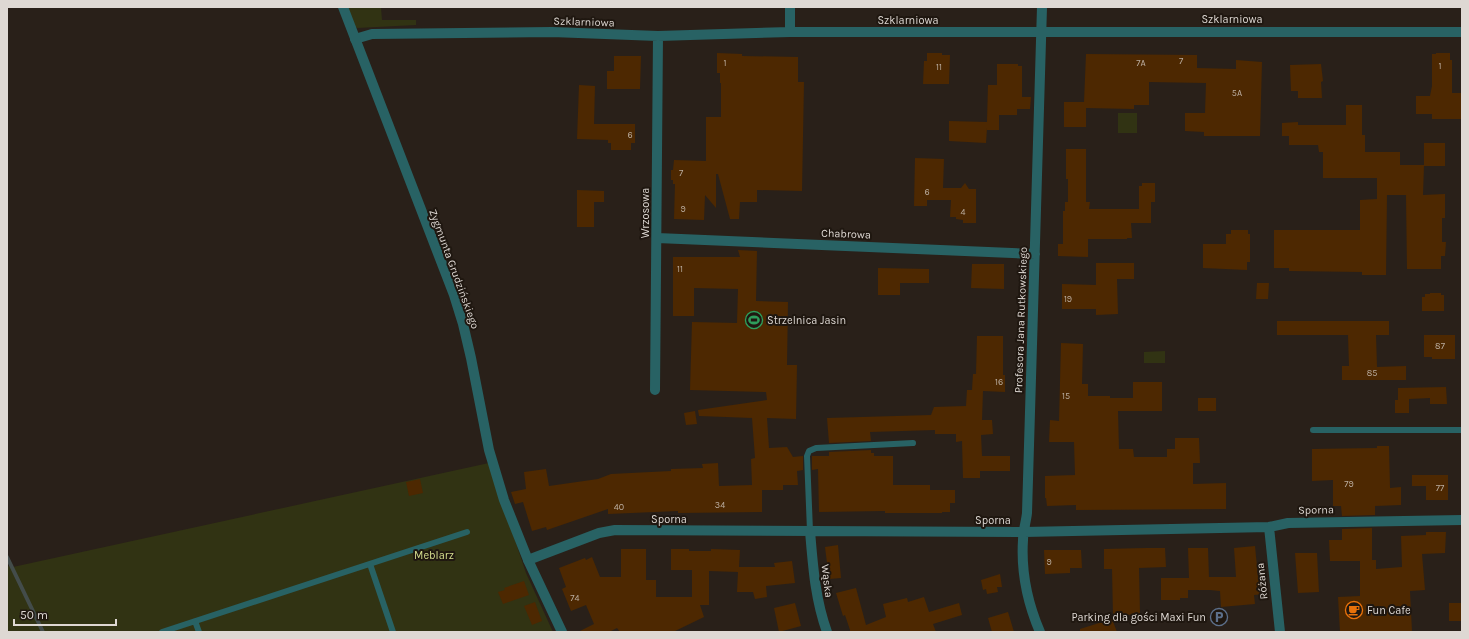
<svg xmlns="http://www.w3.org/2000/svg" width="1469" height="639" font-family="Karla,sans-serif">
<rect width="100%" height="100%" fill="#292019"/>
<path fill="#313313" d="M 341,7 L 372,7 L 381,8 L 382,20 L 416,20 L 416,25 L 357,28 L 346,20 Z
M 1118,113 L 1137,113 L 1137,133 L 1118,133 Z
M 1165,351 L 1165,363 L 1144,363 L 1144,352 Z
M 489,463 L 526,573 L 553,632 L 7,632 L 7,566 L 13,567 Z"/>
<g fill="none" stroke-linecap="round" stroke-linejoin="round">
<path stroke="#434c4a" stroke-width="4" d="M 7,557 L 43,632"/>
</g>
<path fill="#4d2801" d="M 717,53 L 742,54 L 742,56 L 798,57 L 798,82 L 804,82 L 802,191 L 757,190 L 757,202 L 740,202 L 739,219 L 730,219 L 718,174 L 716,174 L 716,208 L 705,195 L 704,220 L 674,219 L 675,184 L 673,184 L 673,180 L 671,180 L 671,170 L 673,170 L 674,160 L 706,161 L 706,117 L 721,117 L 721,83 L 720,83 L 720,73 L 717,73 Z
M 927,53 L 942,53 L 942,55 L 950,55 L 949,84 L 923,84 L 924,61 L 927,61 Z
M 1436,53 L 1450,53 L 1450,60 L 1452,60 L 1452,93 L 1462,93 L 1462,119 L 1432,119 L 1432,114 L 1416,114 L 1416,96 L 1430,96 L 1432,86 L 1432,54 L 1436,54 Z
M 1086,54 L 1197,55 L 1197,68 L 1236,69 L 1236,60 L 1262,62 L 1260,136 L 1204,136 L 1204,132 L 1185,131 L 1185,113 L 1205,113 L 1206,83 L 1149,82 L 1149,105 L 1134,105 L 1134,109 L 1086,108 L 1086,127 L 1064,127 L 1064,102 L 1084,102 Z
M 614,56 L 641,56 L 640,89 L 607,89 L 607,71 L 614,71 Z
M 997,64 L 1018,64 L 1018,66 L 1022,66 L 1022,97 L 1031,97 L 1030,109 L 1017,109 L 1017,115 L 999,115 L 999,130 L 987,130 L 987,128 L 986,143 L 949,141 L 949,121 L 987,122 L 988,85 L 997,85 Z
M 1321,64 L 1323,81 L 1321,82 L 1322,98 L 1298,98 L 1298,91 L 1291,91 L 1290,65 Z
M 579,85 L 595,86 L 594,124 L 635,124 L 635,143 L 631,143 L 631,150 L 611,150 L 611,143 L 608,143 L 608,140 L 577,139 Z
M 1346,105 L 1362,105 L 1362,135 L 1365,135 L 1365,152 L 1400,152 L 1400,165 L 1424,165 L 1423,195 L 1445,194 L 1445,218 L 1442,218 L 1442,242 L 1446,242 L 1445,256 L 1441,256 L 1441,269 L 1407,269 L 1406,195 L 1387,195 L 1386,275 L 1362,275 L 1362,272 L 1289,271 L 1289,268 L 1274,268 L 1274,230 L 1360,230 L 1360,200 L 1377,199 L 1377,178 L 1323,178 L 1323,152 L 1319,152 L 1318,145 L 1289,145 L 1289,136 L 1282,136 L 1282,123 L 1298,122 L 1298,125 L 1346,125 Z
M 1424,143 L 1445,143 L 1445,166 L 1424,166 Z
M 1066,149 L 1086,149 L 1086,202 L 1090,202 L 1089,209 L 1139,209 L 1139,186 L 1142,186 L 1142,183 L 1155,183 L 1155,202 L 1151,202 L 1151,223 L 1131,223 L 1132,238 L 1127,238 L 1127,239 L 1088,239 L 1088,257 L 1058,256 L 1058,244 L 1063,244 L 1063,211 L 1065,211 L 1065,202 L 1068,202 L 1068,179 L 1066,179 Z
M 915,158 L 944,159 L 943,188 L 961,188 L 965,183 L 969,189 L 976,189 L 976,223 L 963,223 L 963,220 L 956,219 L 956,217 L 950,217 L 951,200 L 927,200 L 927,206 L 914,206 Z
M 577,190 L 604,191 L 604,202 L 594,202 L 594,227 L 577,227 Z
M 1231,230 L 1248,230 L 1248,234 L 1250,234 L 1250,262 L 1247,262 L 1247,270 L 1203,268 L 1203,244 L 1226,244 L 1226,234 L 1231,234 Z
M 738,250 L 757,251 L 756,301 L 788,302 L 787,365 L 797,365 L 796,419 L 767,418 L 769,448 L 787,447 L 793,457 L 803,456 L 803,470 L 797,471 L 798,485 L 783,485 L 783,490 L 762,490 L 762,512 L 678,513 L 678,511 L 608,514 L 608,509 L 547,530 L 546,527 L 532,531 L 523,502 L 515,504 L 511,492 L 526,489 L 524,472 L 546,469 L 549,486 L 598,479 L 611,474 L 671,471 L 671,469 L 703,468 L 702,464 L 718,463 L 719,486 L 752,485 L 751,459 L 755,458 L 752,418 L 699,416 L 698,410 L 767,400 L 766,392 L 690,390 L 692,322 L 737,323 L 738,289 L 694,288 L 694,316 L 673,316 L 673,257 L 740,257 Z
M 1096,263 L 1134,263 L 1134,279 L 1117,279 L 1118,314 L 1096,315 L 1096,309 L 1062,309 L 1062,284 L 1096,285 Z
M 972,264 L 1004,264 L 1004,289 L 971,288 Z
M 878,268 L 929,269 L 929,283 L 900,283 L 900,295 L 878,295 Z
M 1257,283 L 1269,283 L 1268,299 L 1256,299 Z
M 1430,293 L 1441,293 L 1441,295 L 1444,295 L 1444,311 L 1422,311 L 1422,297 L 1425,297 L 1425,294 L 1430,294 Z
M 1277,321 L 1389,321 L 1389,335 L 1376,335 L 1377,367 L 1406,366 L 1406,380 L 1342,380 L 1342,366 L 1349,366 L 1348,335 L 1277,335 Z
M 1424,335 L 1455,335 L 1455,359 L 1432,359 L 1432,357 L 1424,357 Z
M 977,336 L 1003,336 L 1003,375 L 1005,375 L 1005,392 L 983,391 L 982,420 L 992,420 L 993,434 L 981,435 L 982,456 L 1010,456 L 1010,471 L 980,471 L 980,478 L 963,478 L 962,441 L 956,442 L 956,434 L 935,434 L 935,430 L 870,432 L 871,441 L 829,443 L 827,418 L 931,415 L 934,407 L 966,406 L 967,390 L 972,390 L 973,374 L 976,374 Z
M 1061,343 L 1083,344 L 1082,384 L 1088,384 L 1088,396 L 1110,396 L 1110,398 L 1133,398 L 1133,382 L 1162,382 L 1162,411 L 1118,411 L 1119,449 L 1133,449 L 1134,457 L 1167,457 L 1167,449 L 1175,449 L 1175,438 L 1199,438 L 1200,463 L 1193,463 L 1193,484 L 1226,483 L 1226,509 L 1076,510 L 1076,505 L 1047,506 L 1046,498 L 1045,498 L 1045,476 L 1075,475 L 1074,442 L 1049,442 L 1050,420 L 1059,421 Z
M 1446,387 L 1447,404 L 1430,404 L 1430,398 L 1409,399 L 1409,413 L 1395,413 L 1395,400 L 1398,400 L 1398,388 Z
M 1198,398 L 1216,398 L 1216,411 L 1198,411 Z
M 695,411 L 697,424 L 686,425 L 684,413 Z
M 1377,446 L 1389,446 L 1390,488 L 1401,487 L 1401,505 L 1375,506 L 1375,515 L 1342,516 L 1341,506 L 1333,506 L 1333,480 L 1312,481 L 1312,449 L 1377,448 Z
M 871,450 L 871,453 L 874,453 L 874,456 L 893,456 L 893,485 L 930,485 L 930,490 L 955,490 L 955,503 L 950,503 L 950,512 L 942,512 L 942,513 L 885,513 L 885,511 L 819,512 L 818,469 L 812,470 L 812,456 L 829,456 L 829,452 Z
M 1412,475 L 1448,475 L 1448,500 L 1426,500 L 1426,486 L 1412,486 Z
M 420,479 L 423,493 L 409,496 L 406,482 Z
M 1372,528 L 1372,560 L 1376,560 L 1376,569 L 1402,567 L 1401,536 L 1426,535 L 1426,532 L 1446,532 L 1445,553 L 1422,554 L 1425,590 L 1410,591 L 1412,632 L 1340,632 L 1338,597 L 1360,596 L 1360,561 L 1330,561 L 1329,540 L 1342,540 L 1342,529 Z
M 838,545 L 841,578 L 829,579 L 825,547 Z
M 1255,546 L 1258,577 L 1263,577 L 1264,594 L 1254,595 L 1255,604 L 1221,607 L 1220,591 L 1210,590 L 1188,590 L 1188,598 L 1180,598 L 1180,600 L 1161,600 L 1161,578 L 1189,578 L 1188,548 L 1208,548 L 1209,577 L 1236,577 L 1234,548 Z
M 1146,548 L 1165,548 L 1166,567 L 1139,568 L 1140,614 L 1113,616 L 1112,569 L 1104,569 L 1104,549 Z
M 621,549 L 646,549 L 646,580 L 656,580 L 656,597 L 692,597 L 692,570 L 671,570 L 671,549 L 689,549 L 689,551 L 711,551 L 711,549 L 740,550 L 739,567 L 775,567 L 774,563 L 792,561 L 795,583 L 766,586 L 767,597 L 755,599 L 753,592 L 737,592 L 738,572 L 709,571 L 709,605 L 700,605 L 704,617 L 673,632 L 620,632 L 617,628 L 609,632 L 578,632 L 594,624 L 586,605 L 571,611 L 562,589 L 566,587 L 559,568 L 585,558 L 586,560 L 592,557 L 600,577 L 621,577 Z
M 1044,550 L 1081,550 L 1082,568 L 1070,568 L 1070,573 L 1045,574 Z
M 1295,553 L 1317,553 L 1319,592 L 1298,593 Z
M 1000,574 L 1002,587 L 997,587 L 998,592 L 987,594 L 986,589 L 983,590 L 981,580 Z
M 524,581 L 529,595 L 503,604 L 498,592 L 505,590 L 504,588 Z
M 856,588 L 866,625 L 886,617 L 883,604 L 907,598 L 908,602 L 924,597 L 929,612 L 959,603 L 962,615 L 933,624 L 936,632 L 850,632 L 850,630 L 845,615 L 843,616 L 836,593 Z
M 535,602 L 542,621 L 532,625 L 524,606 Z
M 795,603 L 801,626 L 779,632 L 774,608 Z
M 1449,603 L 1462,603 L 1462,621 L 1449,621 Z
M 1008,612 L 1014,632 L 992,632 L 988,618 Z
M 1112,619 L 1117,632 L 1080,632 L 1080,629 Z"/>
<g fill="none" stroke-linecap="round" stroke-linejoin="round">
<path stroke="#286264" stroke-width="6" d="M 1313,430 L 1462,430
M 810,531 L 807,456 L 809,451 L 816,448 L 913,443
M 370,564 L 393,632
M 195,621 L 199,632
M 162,632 L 467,532"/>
<path stroke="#286264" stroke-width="10" d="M 790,7 L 790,32
M 355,39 L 372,34 L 552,32 L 658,36 L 790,32 L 1462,32
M 657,238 L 1035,254
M 655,390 L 658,36
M 1269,527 L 1280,632
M 810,531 C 813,566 815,599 827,632
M 528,560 L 599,533 L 615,530 L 1024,532 L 1269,527 L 1288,523 L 1462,520
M 1040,632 C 1028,604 1021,571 1023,540 C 1023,531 1026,522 1027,513 L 1042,7"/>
<path stroke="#286264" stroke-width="10" d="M 343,7 L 454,295 L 463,324 L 471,358 L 489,450 L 504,500 L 528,560 L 562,632"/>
</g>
<defs>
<g id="stadium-ring" transform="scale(0.9)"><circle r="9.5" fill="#1f1710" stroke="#2e9e5b" stroke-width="1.5"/><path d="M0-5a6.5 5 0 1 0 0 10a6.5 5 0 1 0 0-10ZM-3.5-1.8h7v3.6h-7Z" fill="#2e9e5b"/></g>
<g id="cafe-ring" transform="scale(0.9)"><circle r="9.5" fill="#1f1710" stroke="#e8710a" stroke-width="1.5"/><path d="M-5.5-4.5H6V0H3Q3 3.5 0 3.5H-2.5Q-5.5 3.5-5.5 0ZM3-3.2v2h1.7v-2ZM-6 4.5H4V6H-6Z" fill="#e8710a"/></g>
<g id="parking-ring" transform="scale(0.9)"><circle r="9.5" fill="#1f1710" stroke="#5c6f8a" stroke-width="1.5"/><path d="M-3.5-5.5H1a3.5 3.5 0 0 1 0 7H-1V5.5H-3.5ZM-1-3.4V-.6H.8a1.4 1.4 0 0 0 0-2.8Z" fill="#5c6f8a"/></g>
</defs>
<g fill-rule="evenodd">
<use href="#stadium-ring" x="754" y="320"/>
<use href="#cafe-ring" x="1354" y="610"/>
<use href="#parking-ring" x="1219" y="617"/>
</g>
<g text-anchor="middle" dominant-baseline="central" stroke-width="4" stroke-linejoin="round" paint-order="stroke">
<g font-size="9" fill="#baac9e">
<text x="1181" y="61">7</text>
<text x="725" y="63">1</text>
<text x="1141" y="63">7A</text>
<text x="1440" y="66">1</text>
<text x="939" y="67">11</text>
<text x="1237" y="93">5A</text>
<text x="630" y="135">6</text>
<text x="681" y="173">7</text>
<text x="927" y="192">6</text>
<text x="683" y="209">9</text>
<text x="963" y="212">4</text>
<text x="680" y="269">11</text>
<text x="1068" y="299">19</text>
<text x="1440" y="346">87</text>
<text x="1372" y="373">85</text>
<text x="999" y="382">16</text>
<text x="1066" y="396">15</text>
<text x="1349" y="484">79</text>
<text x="1440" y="488">77</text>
<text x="720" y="505">34</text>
<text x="619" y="507">40</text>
<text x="1049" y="562">9</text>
<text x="575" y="598">74</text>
</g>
<g font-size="11" fill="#ded8d3" stroke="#1f1710">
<text x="1232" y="19">Szklarniowa</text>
<text x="908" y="20">Szklarniowa</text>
<text transform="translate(584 22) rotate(2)">Szklarniowa</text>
<text transform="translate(645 213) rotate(-90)">Wrzosowa</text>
<text transform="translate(846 234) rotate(2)">Chabrowa</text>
<text transform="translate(454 269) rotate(70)">Zygmunta Grudzińskiego</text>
<text transform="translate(1021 320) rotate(-88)">Profesora Jana Rutkowskiego</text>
<text transform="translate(1316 510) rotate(-1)">Sporna</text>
<text x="669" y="519">Sporna</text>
<text x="993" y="520">Sporna</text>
<text transform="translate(827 581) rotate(83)">Wąska</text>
<text transform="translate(1262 581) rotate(-96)">Różana</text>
</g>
<g font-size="11" fill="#ded8d3" stroke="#1f1710" text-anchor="start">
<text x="767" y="320">Strzelnica Jasin</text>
<text x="1367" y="610">Fun Cafe</text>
<text x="1206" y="617" text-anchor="end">Parking dla gości Maxi Fun</text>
</g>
<g font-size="11" fill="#d6df8e" stroke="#1f1710">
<text x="434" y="555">Meblarz</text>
</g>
</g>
<rect width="1469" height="639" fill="none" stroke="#ded8d3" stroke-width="16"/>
<path d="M14 619v6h102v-6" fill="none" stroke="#ded8d3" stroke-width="2"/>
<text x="20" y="619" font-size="12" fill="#ded8d3" stroke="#1f1710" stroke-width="3" paint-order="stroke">50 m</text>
</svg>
